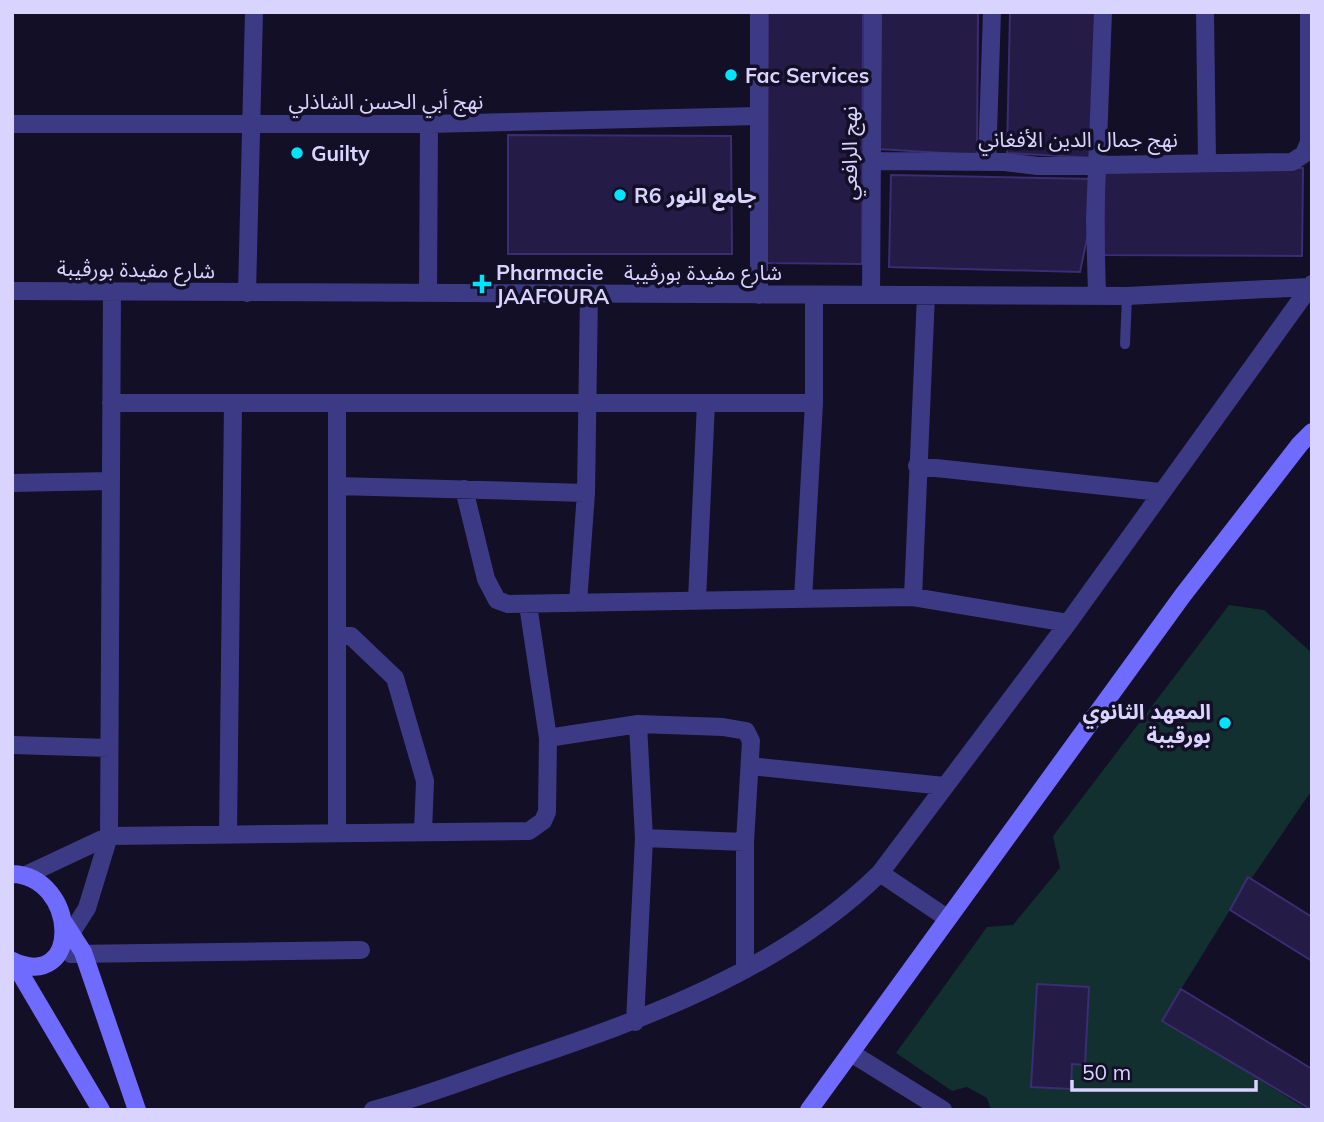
<svg xmlns="http://www.w3.org/2000/svg" width="1324" height="1122" font-family="Mulish,'Noto Sans Arabic',sans-serif">
<rect width="100%" height="100%" fill="#130f26"/>
<path fill="#12302f" d="M 1229,605 L 1264,610 L 1312,653 L 1312,790 L 1230,910 L 1162,1020 L 1308,1110 L 991,1110 L 987,1098 L 967,1087 L 952,1091 L 896,1053 L 987,927 L 1013,925 L 1060,868 L 1053,836 Z"/>
<path fill="#241b47" stroke="#3b2d73" stroke-width="2" d="M 768,12 L 863,12 L 862,264 L 767,263 Z
M 880,12 L 978,12 L 977,155 L 879,149 Z
M 1010,12 L 1098,12 L 1095,158 L 1007,153 Z
M 508,135 L 731,136 L 732,254 L 508,254 Z
M 1104,167 L 1303,168 L 1302,256 L 1104,255 Z
M 891,175 L 1094,179 L 1090,224 L 1080,272 L 889,267 Z
M 1248,877 L 1312,917 L 1312,961 L 1230,910 Z
M 1037,984 L 1089,987 L 1085,1065 L 1072,1064 L 1071,1089 L 1031,1087 Z
M 1181,989 L 1312,1069 L 1312,1110 L 1162,1021 Z"/>
<g fill="none" stroke-linecap="round" stroke-linejoin="round">
<path stroke="#3d3a85" stroke-width="10" d="M 1125,344 L 1127,296"/>
<path stroke="#3d3a85" stroke-width="18" d="M 1205,12 L 1207,162
M 12,124 L 429,124 L 759,116
M 871,161 L 1004,162 L 1038,166 L 1292,162 L 1304,154 L 1309,142 L 1309,12
M 987,162 L 992,12
M 12,291 L 1127,296 L 1309,287
M 247,293 L 254,12
M 428,293 L 429,124
M 759,295 L 759,12
M 871,295 L 873,12
M 1097,295 L 1095,220 L 1103,12
M 111,403 L 814,403
M 337,403 L 337,833
M 917,466 L 1160,492
M 12,483 L 111,481
M 337,486 L 586,493
M 464,489 L 486,579 L 497,600 L 508,604 L 913,597 L 1068,623
M 913,597 L 926,295
M 803,599 L 814,403 L 814,295
M 697,600 L 706,403
M 578,603 L 586,493 L 589,294
M 337,636 L 351,636 L 395,678 L 425,781 L 423,832
M 548,738 L 638,724 L 723,727 L 746,731 L 751,741 L 745,842 L 644,838
M 12,745 L 109,748
M 750,766 L 944,786
M 228,835 L 233,403
M 745,842 L 745,970
M 880,873 L 947,918
M 26,875 L 109,836 L 529,831 L 543,821 L 547,812 L 548,738 L 528,605
M 63,946 L 87,908 L 109,836 L 112,291
M 71,954 L 361,950
M 635,1022 L 644,838 L 638,724
M 851,1053 L 943,1110
M 373,1110 C 423,1097 471,1078 520,1061 C 648,1018 782,969 880,873 L 1068,623 L 1312,284"/>
<path stroke="#6f6bff" stroke-width="18" d="M 12,874 C 78,876 83,993 12,961
M 65,924 L 83,952 L 137,1110
M 13,961 L 101,1110
M 809,1110 L 1183,595 L 1300,444 L 1312,432"/>
</g>
<g fill="#00e5ff" stroke="#130f26" stroke-width="2.5">
<circle cx="731" cy="75" r="7"/>
<circle cx="297" cy="153" r="7"/>
<circle cx="620" cy="195" r="7"/>
<path d="M478.5 273.5h7v7h7v7h-7v7h-7v-7h-7v-7h7z"/>
<circle cx="1225" cy="723" r="7"/>
</g>
<g text-anchor="middle" dominant-baseline="central" stroke-width="7" stroke-linejoin="round" paint-order="stroke">
<g font-size="21" font-weight="bold" fill="#d9d4ff" stroke="#130f26" text-anchor="start">
<text x="745" y="75">Fac Services</text>
<text x="311" y="153">Guilty</text>
<text x="634" y="195">R6 جامع النور</text>
<text x="496" y="272">Pharmacie<tspan x="496" dy="24">JAAFOURA</tspan></text>
<text x="1211" y="711" text-anchor="end">المعهد الثانوي<tspan x="1211" dy="24">بورقيبة</tspan></text>
</g>
<g font-size="21" fill="#d9d4ff" stroke="#130f26">
<text x="386" y="101">نهج أبي الحسن الشاذلي</text>
<text x="1078" y="139">نهج جمال الدين الأفغاني</text>
<text transform="translate(849 153) rotate(-90)">نهج الرافعي</text>
<text transform="translate(136 269) rotate(1)">شارع مفيدة بورڨيبة</text>
<text x="703" y="272">شارع مفيدة بورڨيبة</text>
</g>
</g>
<rect width="1324" height="1122" fill="none" stroke="#d9d4ff" stroke-width="28"/>
<path d="M1072 1080v10h184v-10" fill="none" stroke="#d9d4ff" stroke-width="3.5"/>
<text x="1082" y="1080" font-size="21" fill="#d9d4ff" stroke="#130f26" stroke-width="5" paint-order="stroke">50 m</text>
</svg>
